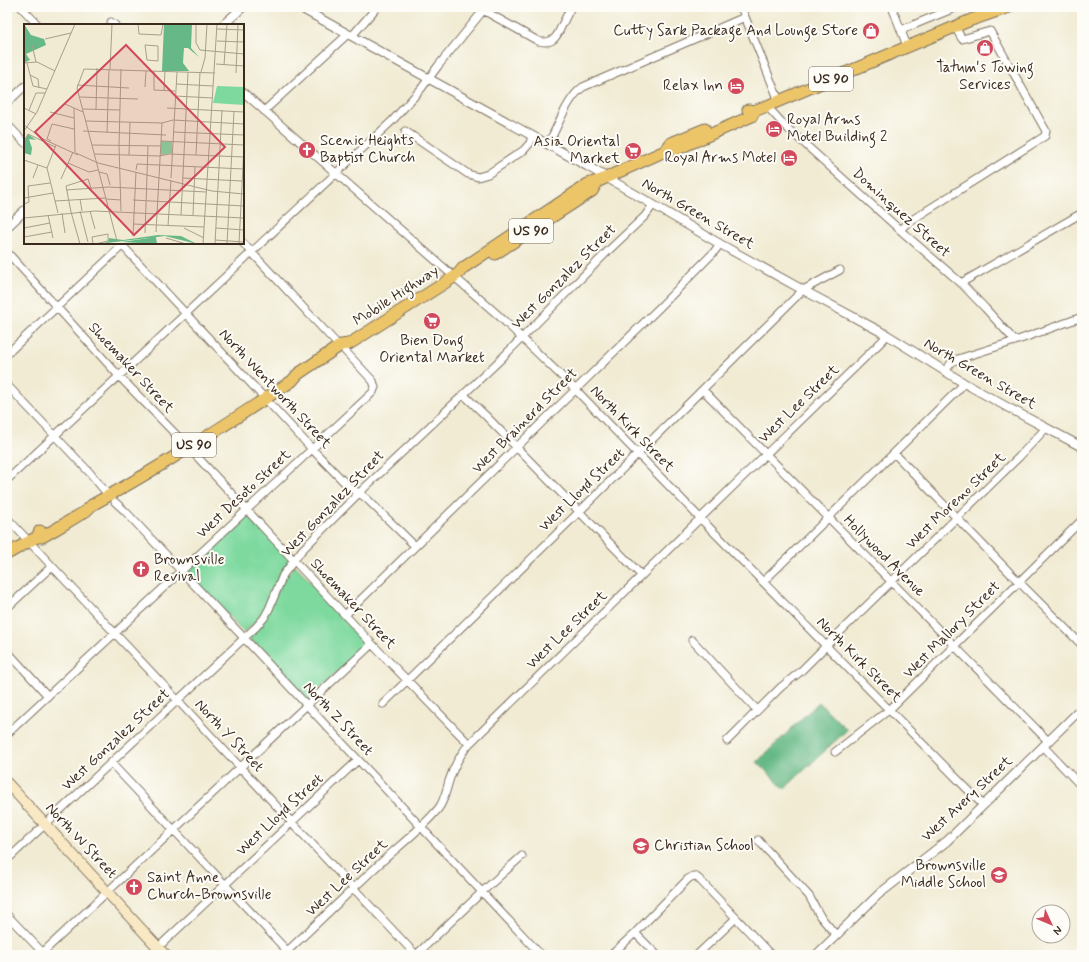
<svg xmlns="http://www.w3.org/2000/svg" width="1089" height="962" font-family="Mynerve,sans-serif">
<rect width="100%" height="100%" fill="#fdfcf7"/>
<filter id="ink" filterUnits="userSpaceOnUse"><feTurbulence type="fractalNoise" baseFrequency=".025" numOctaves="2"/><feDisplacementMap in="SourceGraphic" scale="8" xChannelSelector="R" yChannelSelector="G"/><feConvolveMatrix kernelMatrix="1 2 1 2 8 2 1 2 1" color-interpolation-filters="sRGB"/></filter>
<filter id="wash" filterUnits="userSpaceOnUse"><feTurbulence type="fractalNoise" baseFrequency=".012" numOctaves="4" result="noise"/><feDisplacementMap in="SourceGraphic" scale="16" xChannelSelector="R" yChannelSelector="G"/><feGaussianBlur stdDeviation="0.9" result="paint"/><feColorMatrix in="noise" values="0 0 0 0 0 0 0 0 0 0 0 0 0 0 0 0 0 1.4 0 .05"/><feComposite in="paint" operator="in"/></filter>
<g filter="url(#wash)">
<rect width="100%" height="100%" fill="#f1ebd3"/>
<path fill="#7ed99f" stroke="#5c825e" d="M 247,514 L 290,560 L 280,573 L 266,608 L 261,616 L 244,633 L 186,571 Z
M 295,565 L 368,643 L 307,701 L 249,638 L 286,577 Z"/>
<path fill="#66b986" stroke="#507252" d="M 819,702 L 847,730 L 784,789 L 757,762 Z"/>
</g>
<g filter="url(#ink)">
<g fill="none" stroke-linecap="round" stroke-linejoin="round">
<g stroke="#7b6e5d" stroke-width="9">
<path id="minor" d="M 21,7 L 38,25
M 741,7 L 779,101
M 892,7 L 907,46
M 483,10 L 538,41 C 553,45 557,37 562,25 C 565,19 568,13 571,7
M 111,22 L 115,25
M 901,30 L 957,7
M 352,36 L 377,7
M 243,92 L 498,315 L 575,389 L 700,518 L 983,805
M 7,103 L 25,86
M 767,106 L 775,115 L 786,127 L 900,230 L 961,283 L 985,308 L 1015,341
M 264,111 L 348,34
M 7,124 L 25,143
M 405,131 L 468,174 L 478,177 L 488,174 L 524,150 L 530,143 L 532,136
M 548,144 C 558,127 567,98 583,87 L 745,17
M 900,230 L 907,223 L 1045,136 L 1046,131 L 990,31 L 962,39 L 955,27
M 120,243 L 312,449 L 350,488 L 359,493 L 367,499 L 415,546
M 243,243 L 339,346
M 7,252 L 119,376 L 189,448 L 372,644 L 469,744
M 961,283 L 1082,213
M 7,354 L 125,243
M 945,371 L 952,362 L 958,359 L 1015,341 L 1082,317
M 7,385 L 90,473 L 109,496
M 703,390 L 1048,741
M 463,394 L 486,416 L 641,575
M 894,453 L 1010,573 L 1082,645
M 7,480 L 119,376 L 392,121 L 421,89 L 438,66 L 486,7
M 115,502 L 125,511 L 541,955
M 7,518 L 416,955
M 763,582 L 958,390 L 964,383
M 7,608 L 52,566
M 345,615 L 660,307 L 714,252 L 720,244
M 692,640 L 757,710
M 7,651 L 48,696
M 383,704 L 579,512 L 803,290 L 840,270
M 7,734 L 373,392 L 375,387 L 373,381 L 345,351
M 727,741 L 781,687 L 800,672 L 846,626 L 1019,457 L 1046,428
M 1043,746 L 1082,787
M 835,752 L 890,709 L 1082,520
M 111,763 L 291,955
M 758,840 L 809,896 L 820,916 L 836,935
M 7,860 L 256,627 L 264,618 L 269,609 L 283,575 L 302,550 L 359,493 L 499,361 L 608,251 L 645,216 L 653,205
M 7,915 L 45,955
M 635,933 L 657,955
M 40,955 L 372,644
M 150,955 L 358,760
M 283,955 C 318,923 352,889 387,857 C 404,842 423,827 438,809 C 444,802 446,791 449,781 C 453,768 460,755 469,744 L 882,341 L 887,335
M 416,955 L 482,892 L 522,856
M 611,955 L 635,933 L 688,879 L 693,876 L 695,876 L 699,879 L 771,955
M 697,955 L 736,918"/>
</g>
<g stroke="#7b6e5d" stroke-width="10">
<path id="tertiary" d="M 299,7 L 587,166 L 720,244 L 803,290 L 887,335 L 964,383 L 1007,407 L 1082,447
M 223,25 L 243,7
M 7,227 L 25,210
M 816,955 L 879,894 L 947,841 L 1082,708"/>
</g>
<g stroke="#7b6e5d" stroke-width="12">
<path id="secondary" d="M 7,783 L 165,955"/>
</g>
<g stroke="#7b6e5d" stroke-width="13">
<path id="primary" d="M 748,110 L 754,111 L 767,106 L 971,20 L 1009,7
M 665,151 L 671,143 L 705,129
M 495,254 L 592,191 L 597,182
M 37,537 L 42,537 L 56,529 L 86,511 L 92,505 C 161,467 227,424 292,381 L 298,374 L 341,345 L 349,344 L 454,277 L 459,273 L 463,268 L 588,184 L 601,180 L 665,151 L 675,150 L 752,116 L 754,111
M 7,554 L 37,537 L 40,531"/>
</g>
<use href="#minor" stroke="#fff" stroke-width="7"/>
<use href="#tertiary" stroke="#fff" stroke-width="8"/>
<use href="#secondary" stroke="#f8e8c3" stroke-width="10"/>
<use href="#primary" stroke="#edc569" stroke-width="11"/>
</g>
</g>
<defs>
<g id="shop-disc" transform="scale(0.9)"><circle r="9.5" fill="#d1495b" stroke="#fdfcf7"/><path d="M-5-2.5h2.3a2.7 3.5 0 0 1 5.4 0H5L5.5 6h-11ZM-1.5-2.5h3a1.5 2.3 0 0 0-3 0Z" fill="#fff"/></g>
<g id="hotel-disc" transform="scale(0.9)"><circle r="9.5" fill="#d1495b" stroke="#fdfcf7"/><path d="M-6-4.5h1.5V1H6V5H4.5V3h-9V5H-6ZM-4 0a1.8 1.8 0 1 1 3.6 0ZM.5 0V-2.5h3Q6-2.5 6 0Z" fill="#fff"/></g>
<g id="church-disc" transform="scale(0.9)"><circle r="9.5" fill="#d1495b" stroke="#fdfcf7"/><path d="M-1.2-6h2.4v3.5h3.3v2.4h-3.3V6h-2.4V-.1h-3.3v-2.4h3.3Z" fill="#fff"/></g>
<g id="supermarket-disc" transform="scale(0.9)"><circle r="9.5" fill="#d1495b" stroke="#fdfcf7"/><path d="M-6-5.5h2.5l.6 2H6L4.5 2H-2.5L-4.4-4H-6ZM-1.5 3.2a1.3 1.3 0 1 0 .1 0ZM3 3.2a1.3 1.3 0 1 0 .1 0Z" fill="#fff"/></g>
<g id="school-disc" transform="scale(0.9)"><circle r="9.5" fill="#d1495b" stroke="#fdfcf7"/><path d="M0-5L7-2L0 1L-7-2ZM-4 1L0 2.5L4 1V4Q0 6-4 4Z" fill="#fff"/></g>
</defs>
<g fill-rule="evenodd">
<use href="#shop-disc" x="871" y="31"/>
<use href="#shop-disc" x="985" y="48"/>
<use href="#hotel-disc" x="736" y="86"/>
<use href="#hotel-disc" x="774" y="129"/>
<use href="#church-disc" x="307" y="150"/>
<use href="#supermarket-disc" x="633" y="151"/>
<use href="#hotel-disc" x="789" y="158"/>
<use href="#supermarket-disc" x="432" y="321"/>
<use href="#church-disc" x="141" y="569"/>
<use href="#school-disc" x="641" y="846"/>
<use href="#school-disc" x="999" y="875"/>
<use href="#church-disc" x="134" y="887"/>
</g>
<g text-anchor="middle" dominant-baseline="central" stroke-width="4" stroke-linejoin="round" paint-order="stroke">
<g fill="#fdfcf7" stroke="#75695f" stroke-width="1">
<rect x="809" y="67" width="44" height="24" rx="3"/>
<rect x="509" y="219" width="44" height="24" rx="3"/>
<rect x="172" y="433" width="44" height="24" rx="3"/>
</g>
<g font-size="14" font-weight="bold" fill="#3b2a1e">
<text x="831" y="79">US 90</text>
<text x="531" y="231">US 90</text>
<text x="194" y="445">US 90</text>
</g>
<g font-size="15" fill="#3b2a1e" stroke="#fdfcf7" text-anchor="end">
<text x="858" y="31">Cutty Sark Package And Lounge Store</text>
<text x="985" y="68" text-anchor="middle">Tatum's Towing<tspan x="985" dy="17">Services</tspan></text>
<text x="723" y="86">Relax Inn</text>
<text x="787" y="120" text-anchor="start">Royal Arms<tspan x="787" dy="17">Motel Building 2</tspan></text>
<text x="320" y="141" text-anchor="start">Scenic Heights<tspan x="320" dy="17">Baptist Church</tspan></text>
<text x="620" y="142">Asia Oriental<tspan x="620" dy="17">Market</tspan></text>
<text x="776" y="158">Royal Arms Motel</text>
<text x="432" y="341" text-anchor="middle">Bien Dong<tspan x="432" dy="17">Oriental Market</tspan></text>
<text x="154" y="560" text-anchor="start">Brownsville<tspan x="154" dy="17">Revival</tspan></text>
<text x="654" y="846" text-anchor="start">Christian School</text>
<text x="986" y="866">Brownsville<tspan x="986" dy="17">Middle School</tspan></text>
<text x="147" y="878" text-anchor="start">Saint Anne<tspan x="147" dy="17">Church-Brownsville</tspan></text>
</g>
<g font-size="15" fill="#3b2a1e" stroke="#fdfcf7">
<text transform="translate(901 213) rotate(42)">Dominquez Street</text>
<text transform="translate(698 214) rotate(30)">North Green Street</text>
<text transform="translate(564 277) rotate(-45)">West Gonzalez Street</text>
<text transform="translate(396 296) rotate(-33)">Mobile Highway</text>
<text transform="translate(131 368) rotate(47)">Shoemaker Street</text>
<text transform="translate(980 374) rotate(30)">North Green Street</text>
<text transform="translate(275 389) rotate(47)">North Wentworth Street</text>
<text transform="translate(799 404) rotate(-44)">West Lee Street</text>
<text transform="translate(525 421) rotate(-45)">West Brainerd Street</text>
<text transform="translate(632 429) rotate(46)">North Kirk Street</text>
<text transform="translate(582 490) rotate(-44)">West Lloyd Street</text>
<text transform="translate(244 494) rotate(-43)">West Desoto Street</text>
<text transform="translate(956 501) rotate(-44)">West Moreno Street</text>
<text transform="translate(333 504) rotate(-46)">West Gonzalez Street</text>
<text transform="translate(884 556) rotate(45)">Hollywood Avenue</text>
<text transform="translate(353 604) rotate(47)">Shoemaker Street</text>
<text transform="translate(567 630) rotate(-44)">West Lee Street</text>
<text transform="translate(952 630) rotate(-45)">West Mallory Street</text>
<text transform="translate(859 660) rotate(45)">North Kirk Street</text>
<text transform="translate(338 719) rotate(47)">North Z Street</text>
<text transform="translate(229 736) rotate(47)">North Y Street</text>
<text transform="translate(116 740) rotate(-43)">West Gonzalez Street</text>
<text transform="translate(967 799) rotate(-43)">West Avery Street</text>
<text transform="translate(280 815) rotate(-43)">West Lloyd Street</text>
<text transform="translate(81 841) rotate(47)">North W Street</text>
<text transform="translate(347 878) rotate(-43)">West Lee Street</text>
</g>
</g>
<g transform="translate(24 24)">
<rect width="220" height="220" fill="#f1ebd3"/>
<path d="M 193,62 L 220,63 L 220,81 L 189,79 ZM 137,117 L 148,118 L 148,129 L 137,131 Z" fill="#7ed99f"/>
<path d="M 0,0 L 7,11 L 20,15 L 22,21 L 2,30 L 6,36 L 0,39 ZM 140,0 L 168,0 L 167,24 L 175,33 L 164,24 L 160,24 L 159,39 L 165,47 L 138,47 ZM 4,110 L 12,116 L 5,115 L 8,124 L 7,131 L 0,129 L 0,118 ZM 134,211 L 157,212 L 173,220 L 141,212 L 74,220 L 84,218 L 85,214 L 99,216 ZM 132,213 L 133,220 L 98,218 L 111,216 Z" fill="#66b986"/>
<path fill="none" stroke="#a89e8b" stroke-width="1" d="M 114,0 L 115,10 L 137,11 L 139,0M 172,0 L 172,19 L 176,26 L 220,30M 193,5 L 220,6M 21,15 L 47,9M 193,17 L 220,18M 8,21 L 12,38M 121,21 L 134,22 L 134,37 L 123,36 ZM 0,39 L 13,38 L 31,47M 3,39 L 9,62 L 23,65M 192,40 L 220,42M 200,41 L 203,0M 86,45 L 88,0M 97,45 L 95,121 L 97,187M 130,47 L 130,66 L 151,67M 177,48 L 181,34 L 183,0M 212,49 L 214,0M 6,51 L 14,55 L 15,64M 152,60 L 189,62M 53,61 L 105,64M 121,63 L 122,47M 140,66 L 141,47M 151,72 L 189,74M 56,73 L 114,75M 41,80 L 59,88M 0,84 L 12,90M 50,84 L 51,129M 143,84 L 220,88M 59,85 L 96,86M 72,85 L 73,44M 5,86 L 12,69 L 21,69M 26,88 L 50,94M 61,97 L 138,99 L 149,96 L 220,100M 0,101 L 19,115 L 54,131M 0,107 L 13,88 L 51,0M 59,107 L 142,111M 149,108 L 220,111M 83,109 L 85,45M 0,117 L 4,110 L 31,123M 27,117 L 23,115 L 28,100 L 50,105M 137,117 L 220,121M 32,121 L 23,144 L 34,189M 68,121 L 137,122M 52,129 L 74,139 L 188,167 L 220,170M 70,130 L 135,132 L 146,130 L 220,133M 105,131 L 106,98M 172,131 L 176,48M 0,136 L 23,144M 44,139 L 65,148 L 74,146M 112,146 L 113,140 L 220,145M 75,148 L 83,150 L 86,161M 9,154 L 14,141M 147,154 L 153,48M 159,154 L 218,157M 37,155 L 49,128M 42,166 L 85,163 L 182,168M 0,174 L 29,169M 56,175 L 58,187M 82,175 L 97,176M 109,176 L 220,182M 31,177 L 82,174M 0,180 L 5,178 L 4,162 L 26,159M 56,187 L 64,218M 66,187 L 71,205M 47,188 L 42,162 L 64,155 L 67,164M 47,188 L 56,220M 38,189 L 41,209M 24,191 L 29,214M 157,191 L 164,48M 169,191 L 171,143M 0,194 L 71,187 L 220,194M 109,200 L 180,203M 144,202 L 147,156M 0,204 L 26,199M 160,204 L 180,214M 192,204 L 220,206M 132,208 L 138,99M 121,209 L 124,122M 109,212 L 112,148M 0,213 L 28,208M 142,214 L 162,220M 191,216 L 220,218M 93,217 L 53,64 L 60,45 L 191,49M 69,220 L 68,213 L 84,210 L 84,217 L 71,220M 179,220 L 193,0M 191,220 L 198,86M 203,220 L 210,87M 215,220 L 220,122"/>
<path fill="#d1495b" fill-opacity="0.15" stroke="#d1495b" stroke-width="2" d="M 102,21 L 201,123 L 110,211 L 11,108 Z"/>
<rect width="220" height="220" fill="none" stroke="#3b2a1e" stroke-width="2"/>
</g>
<rect width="1089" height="962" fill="none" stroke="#fdfcf7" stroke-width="24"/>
<g transform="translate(1051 924) rotate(134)"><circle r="19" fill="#fdfcf7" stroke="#afa8a0"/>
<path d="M0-3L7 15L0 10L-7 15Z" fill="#d1495b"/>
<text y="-6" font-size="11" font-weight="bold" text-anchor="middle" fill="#3b2a1e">N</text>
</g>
</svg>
